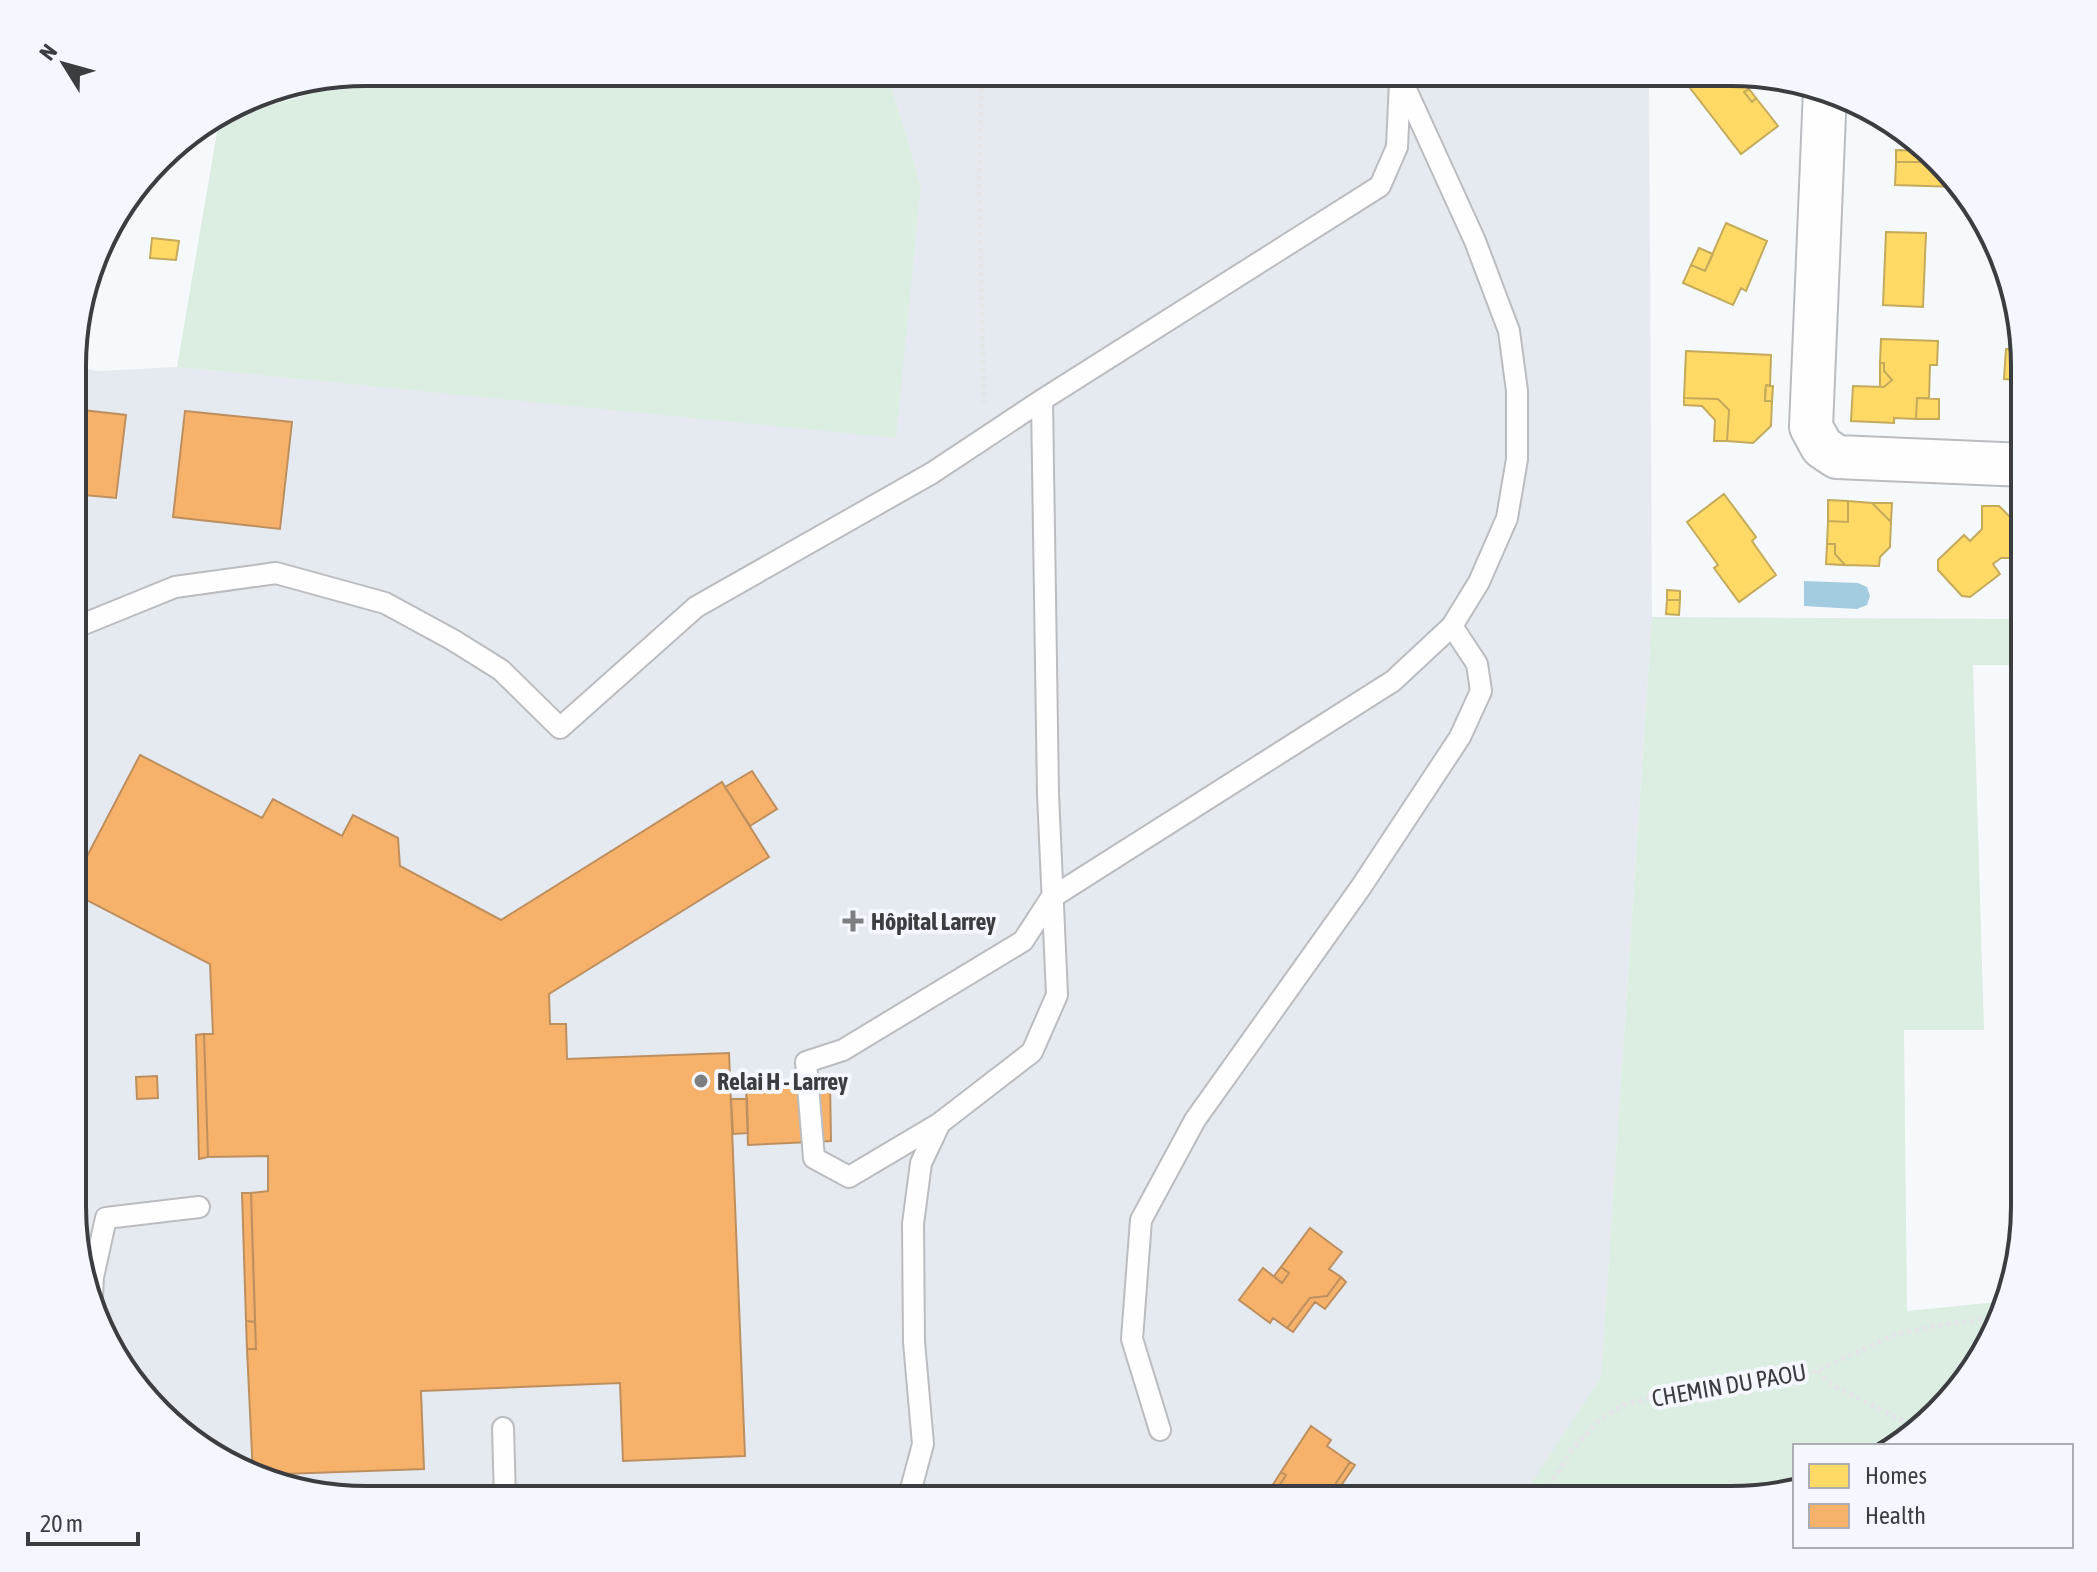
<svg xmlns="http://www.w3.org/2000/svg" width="2097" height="1572" font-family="'Asap Condensed',sans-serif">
<rect width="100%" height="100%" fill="#f6f9fc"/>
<path fill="#e5eaf1" d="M 887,72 L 1649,73 L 1652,617 L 1601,1379 L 1520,1500 L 347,1499 L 254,1478 L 173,1427 L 103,1336 L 73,1226 L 75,366 L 98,371 L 177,367 L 895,437 L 921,186 Z"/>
<path fill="#dcede2" d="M 363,72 L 887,72 L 921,186 L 896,438 L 177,367 L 219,120 L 349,83 Z
M 1652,617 L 2025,619 L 2025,665 L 1973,665 L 1984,1030 L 1904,1030 L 1907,1311 L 2007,1301 L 2002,1319 L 1952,1399 L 1892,1446 L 1795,1446 L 1795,1485 L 1731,1500 L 1520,1500 L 1601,1378 Z"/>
<path fill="#c9e5d3" d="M 363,72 L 349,82 L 215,120 L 271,88 Z"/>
<path fill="#a3cce1" d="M 1804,581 L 1858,583 L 1867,587 L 1870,596 L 1867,605 L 1857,609 L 1804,606 Z"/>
<path fill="#ffd966" stroke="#c4aa5b" stroke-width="2" d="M 1709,73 L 1737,73 L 1749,89 L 1744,92 L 1752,102 L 1756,98 L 1778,126 L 1741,154 L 1690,88 Z
M 1749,89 L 1756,98 L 1752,102 L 1744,92 Z
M 1921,142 L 1932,155 L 1929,162 L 1896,162 L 1896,150 L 1920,151 Z
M 1932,155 L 1957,187 L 1895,185 L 1896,162 L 1929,162 Z
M 1726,223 L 1767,241 L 1746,291 L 1741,288 L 1733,305 L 1683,283 L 1691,265 L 1705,271 Z
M 1886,232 L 1926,233 L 1923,307 L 1883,305 Z
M 152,238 L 179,241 L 176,260 L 150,258 Z
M 1699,248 L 1713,254 L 1705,271 L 1691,265 Z
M 1881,339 L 1938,341 L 1937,365 L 1930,365 L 1929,398 L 1917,398 L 1916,419 L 1894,418 L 1894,423 L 1851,421 L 1853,386 L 1884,387 L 1892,380 L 1884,371 L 1884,363 L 1880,363 Z
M 2006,349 L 2021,349 L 2025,366 L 2025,428 L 2015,427 L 2018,380 L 2004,379 Z
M 1686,351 L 1771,355 L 1770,386 L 1766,385 L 1765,393 L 1765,401 L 1772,401 L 1771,426 L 1753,443 L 1727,441 L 1729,410 L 1718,399 L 1684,398 Z
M 1880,363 L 1884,363 L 1884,371 L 1892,380 L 1884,387 L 1880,387 Z
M 1766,385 L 1773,386 L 1772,401 L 1765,401 Z
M 1684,398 L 1718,399 L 1729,410 L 1727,441 L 1714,441 L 1715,420 L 1702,406 L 1684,405 Z
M 1917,398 L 1939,399 L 1939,419 L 1916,419 Z
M 1724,494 L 1756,537 L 1752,541 L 1776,575 L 1739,602 L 1714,568 L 1718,565 L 1687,522 Z
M 1828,500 L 1848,501 L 1848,522 L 1828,521 Z
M 1848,501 L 1872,503 L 1891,522 L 1890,547 L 1880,557 L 1879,566 L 1845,565 L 1835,554 L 1835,544 L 1827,544 L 1828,521 L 1848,522 Z
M 1872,503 L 1892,503 L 1891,522 Z
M 1982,506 L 1999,506 L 2009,516 L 2025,516 L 2025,551 L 2019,551 L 2019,558 L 2001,558 L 1993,564 L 2000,574 L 1970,597 L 1962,596 L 1938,570 L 1938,560 L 1964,535 L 1970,541 L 1982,529 Z
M 1827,544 L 1835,544 L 1835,554 L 1845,565 L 1826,564 Z
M 1667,590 L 1680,591 L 1680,600 L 1667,600 Z
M 1667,600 L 1680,600 L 1679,615 L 1666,614 Z"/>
<path fill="#f6b26b" stroke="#be8f5e" stroke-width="2" d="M 74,409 L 126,415 L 116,498 L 74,494 Z
M 185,411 L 292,422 L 280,529 L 173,517 Z
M 140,755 L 262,818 L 273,799 L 342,836 L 353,815 L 398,838 L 400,866 L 501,920 L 722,782 L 769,857 L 549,994 L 550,1024 L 566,1024 L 567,1059 L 729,1053 L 745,1456 L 623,1461 L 620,1383 L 421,1391 L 424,1469 L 253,1475 L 247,1349 L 256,1349 L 251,1193 L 268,1191 L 268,1156 L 208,1157 L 204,1034 L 213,1034 L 210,964 L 73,893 L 73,883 Z
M 752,771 L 777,809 L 750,826 L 725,787 Z
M 204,1034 L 208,1157 L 199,1159 L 196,1035 Z
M 157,1076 L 158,1098 L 137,1099 L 136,1077 Z
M 830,1083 L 831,1141 L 748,1145 L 746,1087 Z
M 731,1099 L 747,1099 L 748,1133 L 733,1134 Z
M 242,1193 L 251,1193 L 255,1322 L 246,1321 Z
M 1310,1228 L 1342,1252 L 1329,1269 L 1341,1277 L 1327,1296 L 1310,1298 L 1287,1328 L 1273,1318 L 1270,1323 L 1239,1300 L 1263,1268 L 1282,1283 L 1289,1273 L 1281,1267 Z
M 1281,1267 L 1289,1273 L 1282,1283 L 1274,1276 Z
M 1341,1277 L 1346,1282 L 1325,1309 L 1315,1302 L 1293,1332 L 1287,1328 L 1310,1298 L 1327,1296 Z
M 246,1321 L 255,1322 L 256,1349 L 247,1349 Z
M 1311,1426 L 1331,1440 L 1327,1446 L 1350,1462 L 1325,1500 L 1270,1500 L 1286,1475 L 1281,1472 Z
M 1350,1462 L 1355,1465 L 1336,1493 L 1348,1500 L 1325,1500 Z
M 1281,1472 L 1286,1475 L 1270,1500 L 1263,1500 Z"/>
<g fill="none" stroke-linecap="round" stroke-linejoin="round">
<g stroke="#babcbf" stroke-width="24">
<path id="service" d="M 1042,400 L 1048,794 L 1057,995 L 1032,1052 L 940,1123 L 849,1177 L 814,1158 L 806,1062 L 843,1050 L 1023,941 L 1051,898 L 1393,681 L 1452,626 L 1479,582 L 1507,518 L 1517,459 L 1517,391 L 1509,331 L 1475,241 L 1398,72
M 74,628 L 175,587 L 276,573 L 385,603 L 453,640 L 501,670 L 560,728 L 696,607 L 932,473 L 1042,400 L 1380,186 L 1397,147 L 1400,82
M 92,1297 L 93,1277 L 106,1218 L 199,1207
M 503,1428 L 505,1499
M 1160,1430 L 1132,1339 L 1141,1220 L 1195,1120 L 1361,887 L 1460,737 L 1481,691 L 1477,664 L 1452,626
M 908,1500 L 923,1444 L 914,1342 L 913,1224 L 921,1163 L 940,1123"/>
</g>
<g stroke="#babcbf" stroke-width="46">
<path id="minor" d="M 1825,90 L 1811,427 L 1822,447 L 1837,457 L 2025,465"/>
</g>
<path stroke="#e3e5e6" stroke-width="5" stroke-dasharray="4 4" stroke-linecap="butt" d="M 982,72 L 979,182 L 984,403
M 1817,1371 L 1832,1385 L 1916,1427
M 1540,1500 L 1571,1451 L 1598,1421 L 1623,1405 L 1660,1395 L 1737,1386 L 1816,1371 L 1896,1334 L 1942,1325 L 2003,1317"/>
<use href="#service" stroke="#fefeff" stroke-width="20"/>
<use href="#minor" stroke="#fefeff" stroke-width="42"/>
</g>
<g fill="#7c7f82" stroke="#f4f8fe" stroke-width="3">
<path d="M849 909h8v8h8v8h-8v8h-8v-8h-8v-8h8z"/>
<circle cx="701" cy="1081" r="8"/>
</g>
<g text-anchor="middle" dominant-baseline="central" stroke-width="8" stroke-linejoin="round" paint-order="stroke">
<g font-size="24" font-weight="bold" fill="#3b3d41" stroke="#f4f8fe" text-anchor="start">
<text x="871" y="921">Hôpital Larrey</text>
<text x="717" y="1081">Relai H - Larrey</text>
</g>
<g font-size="24" fill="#3b3d41" stroke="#f4f8fe">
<text transform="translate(1729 1385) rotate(-10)">CHEMIN DU PAOU</text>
</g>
</g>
<path d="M0 0H2097V1572H0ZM366 86H1731A280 280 0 0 1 2011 366V1206A280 280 0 0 1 1731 1486H366A280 280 0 0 1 86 1206V366A280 280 0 0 1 366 86Z" fill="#f4f8fe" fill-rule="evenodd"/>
<path fill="none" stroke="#3b3d41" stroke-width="4" d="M366 86H1731A280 280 0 0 1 2011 366V1206A280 280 0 0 1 1731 1486H366A280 280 0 0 1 86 1206V366A280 280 0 0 1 366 86Z"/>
<rect x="1793" y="1444" width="280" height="104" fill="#f4f8fe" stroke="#aaadb2" stroke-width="2"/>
<rect x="1809" y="1464" width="40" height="24" fill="#ffd966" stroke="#aaadb2" stroke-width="2"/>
<text x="1865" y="1484" font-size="24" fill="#3b3d41">Homes</text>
<rect x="1809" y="1504" width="40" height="24" fill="#f6b26b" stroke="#aaadb2" stroke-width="2"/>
<text x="1865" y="1524" font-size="24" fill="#3b3d41">Health</text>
<g transform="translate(64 64) rotate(307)" stroke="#f4f8fe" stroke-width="6" paint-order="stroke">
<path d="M0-6L14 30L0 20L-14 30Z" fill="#3b3d41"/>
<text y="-12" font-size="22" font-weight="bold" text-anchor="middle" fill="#3b3d41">N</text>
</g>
<path d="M28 1532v12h110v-12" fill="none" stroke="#3b3d41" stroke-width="4"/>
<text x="40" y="1532" font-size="24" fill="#3b3d41" stroke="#f4f8fe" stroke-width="6" paint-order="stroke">20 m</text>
</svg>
